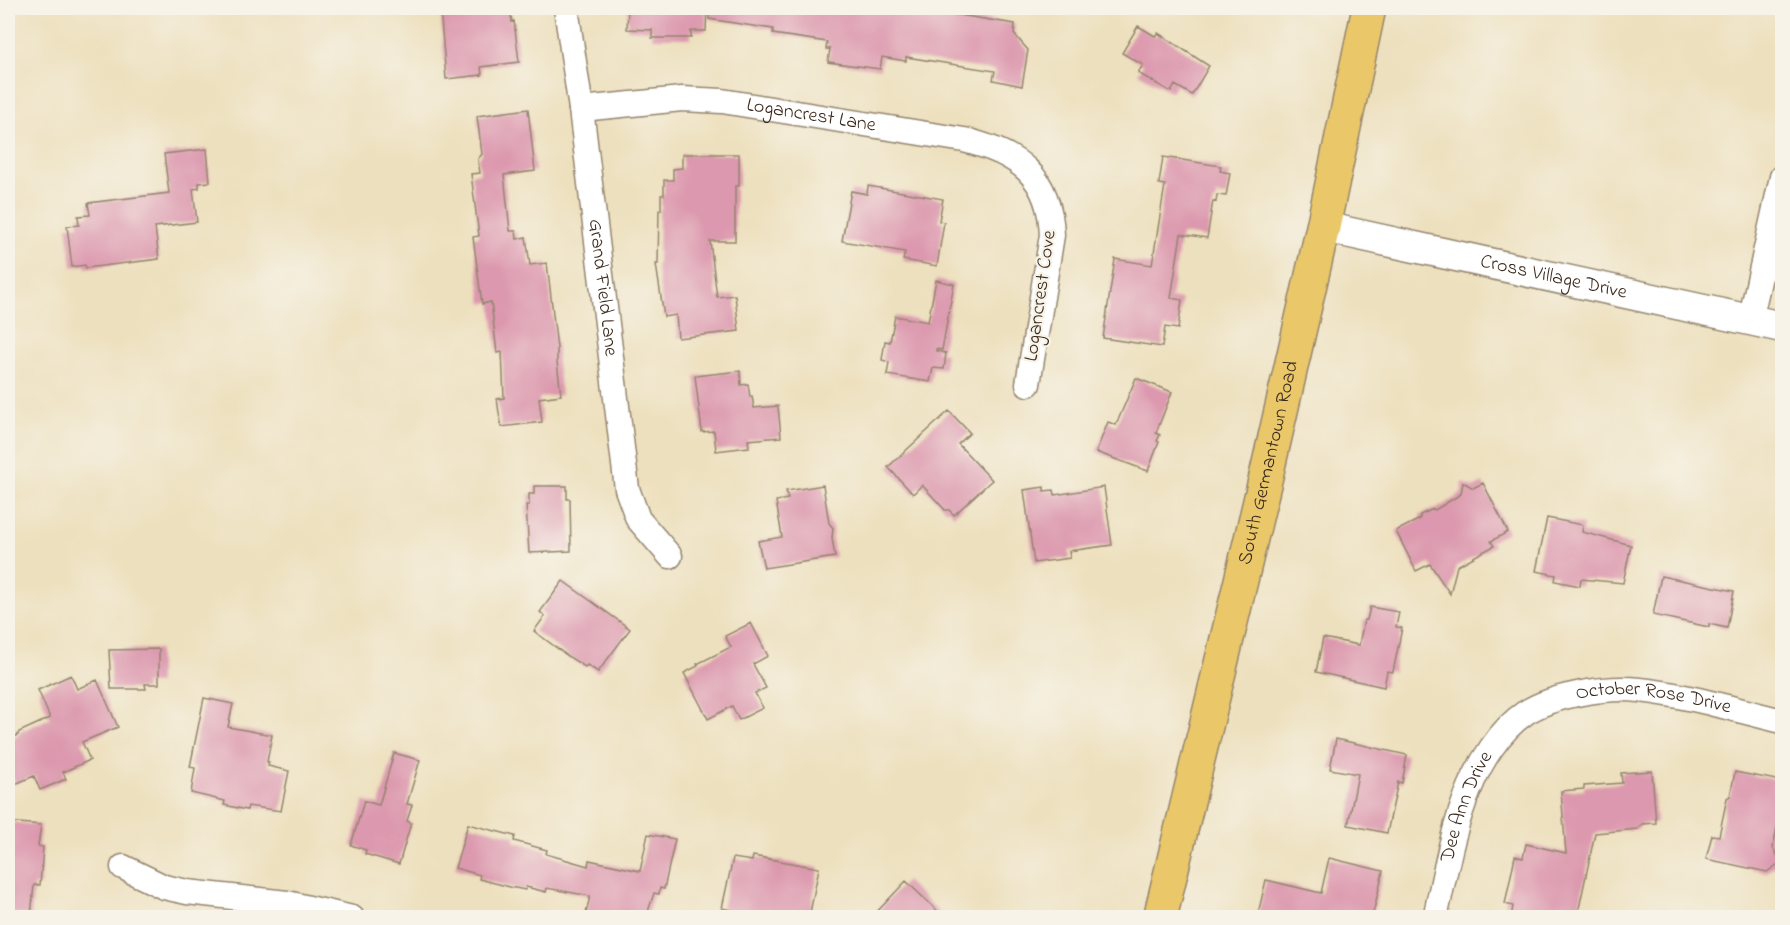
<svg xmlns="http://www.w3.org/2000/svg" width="1790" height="925" font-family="'Indie Flower',sans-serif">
<rect width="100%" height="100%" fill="#f7f3e8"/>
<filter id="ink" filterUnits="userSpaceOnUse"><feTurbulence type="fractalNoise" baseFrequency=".0167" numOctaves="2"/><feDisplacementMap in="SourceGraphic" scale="12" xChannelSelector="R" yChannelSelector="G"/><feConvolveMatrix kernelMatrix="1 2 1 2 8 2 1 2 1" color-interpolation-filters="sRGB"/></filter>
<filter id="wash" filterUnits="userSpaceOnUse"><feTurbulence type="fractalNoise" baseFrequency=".008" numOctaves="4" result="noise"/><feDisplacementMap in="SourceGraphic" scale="24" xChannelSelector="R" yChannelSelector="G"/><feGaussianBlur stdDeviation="1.35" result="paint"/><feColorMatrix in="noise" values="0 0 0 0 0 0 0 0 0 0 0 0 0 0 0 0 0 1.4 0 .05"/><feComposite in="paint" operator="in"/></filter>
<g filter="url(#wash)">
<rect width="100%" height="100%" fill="#ede0be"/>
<g id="blocks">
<path fill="#dc98ae" d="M 440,8 L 510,8 L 512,22 L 514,21 L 519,62 L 481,67 L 482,75 L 446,79 Z
M 628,8 L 707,8 L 706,31 L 691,31 L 691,38 L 652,38 L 652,30 L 627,29 Z
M 710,8 L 915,8 L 1015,24 L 1014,34 L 1028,50 L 1022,86 L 993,80 L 995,71 L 906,57 L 906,61 L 882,57 L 880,69 L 828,62 L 830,49 L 826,49 L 827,42 L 773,34 L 773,29 L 709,19 Z
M 1138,26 L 1155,36 L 1158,33 L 1209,66 L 1192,95 L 1175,85 L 1171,92 L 1138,73 L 1143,65 L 1122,53 Z
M 528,109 L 535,171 L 504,175 L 510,231 L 516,231 L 517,239 L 526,237 L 530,265 L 547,263 L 557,348 L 557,362 L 561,395 L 539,398 L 542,422 L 501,427 L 497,399 L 504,398 L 502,352 L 497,353 L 491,302 L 482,304 L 473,237 L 479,236 L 471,174 L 480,173 L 478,159 L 482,154 L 477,116 Z
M 207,149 L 210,182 L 199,183 L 199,188 L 193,189 L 197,222 L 155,227 L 159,259 L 86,268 L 85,265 L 72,267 L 67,226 L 79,225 L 78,216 L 90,215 L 88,203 L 169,193 L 164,154 Z
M 682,154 L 739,154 L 739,186 L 735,186 L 735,241 L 710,241 L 717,297 L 735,295 L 739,331 L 678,338 L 676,315 L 664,317 L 656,264 L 658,264 L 659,210 L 661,210 L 661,195 L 664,195 L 664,180 L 673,180 L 673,169 L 682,168 Z
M 1163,157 L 1221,166 L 1220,171 L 1230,173 L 1226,196 L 1217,195 L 1216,202 L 1213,201 L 1207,238 L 1181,234 L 1171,298 L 1182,300 L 1178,329 L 1165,327 L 1162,347 L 1103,338 L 1115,259 L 1152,265 L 1165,185 L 1159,184 Z
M 868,186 L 943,199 L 939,221 L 944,222 L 937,266 L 903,260 L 905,252 L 842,241 L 851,191 L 867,194 Z
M 936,280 L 954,284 L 942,350 L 936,349 L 936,351 L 946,353 L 944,369 L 933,368 L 930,382 L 887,375 L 889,362 L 882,360 L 885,341 L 890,342 L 895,316 L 928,322 Z
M 740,371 L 741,385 L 748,384 L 750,397 L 752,396 L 754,408 L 778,406 L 781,437 L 748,440 L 749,447 L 716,451 L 714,431 L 702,432 L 695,376 Z
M 1136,378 L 1172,392 L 1156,433 L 1160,435 L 1157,441 L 1159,442 L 1148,471 L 1096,452 L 1108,422 L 1116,425 Z
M 949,411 L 970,433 L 958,444 L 992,480 L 954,515 L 949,510 L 945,510 L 922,485 L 913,494 L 888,467 Z
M 1463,482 L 1473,488 L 1483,483 L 1508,532 L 1491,541 L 1494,546 L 1457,566 L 1450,594 L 1430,564 L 1416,571 L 1396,531 L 1420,519 L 1420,515 L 1433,509 L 1435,510 L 1461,494 Z
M 823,485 L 829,523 L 833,528 L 832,538 L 835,557 L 764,568 L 758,541 L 782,537 L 776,501 L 788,499 L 786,491 Z
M 534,486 L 567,486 L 567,499 L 570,499 L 571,551 L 529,553 L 526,505 L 529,505 L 529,494 L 534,494 Z
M 1044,487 L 1044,491 L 1054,490 L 1055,495 L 1104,487 L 1112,545 L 1069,551 L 1070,558 L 1034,563 L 1024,490 Z
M 1547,518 L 1583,525 L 1582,532 L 1631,545 L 1623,583 L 1581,579 L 1580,586 L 1555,581 L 1556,575 L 1536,571 Z
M 1661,576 L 1734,591 L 1727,628 L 1709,624 L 1709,627 L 1653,615 Z
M 563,581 L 630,629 L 598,672 L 587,665 L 585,667 L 569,657 L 534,631 L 545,616 L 540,612 Z
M 1370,607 L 1399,612 L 1396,627 L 1402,628 L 1393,672 L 1387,671 L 1384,687 L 1316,672 L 1323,638 L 1359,645 L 1364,620 L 1367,620 Z
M 751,623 L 768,656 L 753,664 L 766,688 L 755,693 L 763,708 L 739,720 L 732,706 L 708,719 L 684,673 L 698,666 L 697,664 L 731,647 L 725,636 Z
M 159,649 L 159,684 L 145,684 L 146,689 L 111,689 L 109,650 Z
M 71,675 L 77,689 L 97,680 L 118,727 L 82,742 L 90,760 L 63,772 L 66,779 L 40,790 L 34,776 L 15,784 L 8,766 L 8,740 L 18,735 L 19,732 L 50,718 L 38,690 Z
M 204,698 L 233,704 L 228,727 L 272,735 L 267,762 L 269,762 L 268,766 L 289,771 L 281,811 L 248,806 L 247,810 L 224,805 L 225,801 L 191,793 L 195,768 L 190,767 Z
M 1336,739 L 1407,755 L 1402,783 L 1398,782 L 1387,833 L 1348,825 L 1358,774 L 1330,769 Z
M 394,753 L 420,760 L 407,804 L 412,805 L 407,821 L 411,823 L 399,864 L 365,854 L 366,850 L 351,845 L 364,801 L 379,805 Z
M 1652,771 L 1656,823 L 1642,824 L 1638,829 L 1595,833 L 1577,918 L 1511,918 L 1513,906 L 1505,904 L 1515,856 L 1523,858 L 1526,844 L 1566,853 L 1561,791 L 1584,789 L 1584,786 L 1622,783 L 1621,773 Z
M 1735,772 L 1782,781 L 1777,805 L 1781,806 L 1773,848 L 1781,862 L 1767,872 L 1706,859 L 1712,835 L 1719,836 L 1727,798 L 1730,796 Z
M 8,822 L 41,825 L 38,846 L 43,847 L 40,885 L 34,885 L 31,916 L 8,913 Z
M 468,824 L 515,836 L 514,841 L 547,850 L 546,854 L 588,866 L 589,860 L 640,871 L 648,834 L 675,839 L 664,889 L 660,888 L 659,894 L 654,893 L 646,918 L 585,918 L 590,896 L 547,888 L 546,892 L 526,887 L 525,890 L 510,887 L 479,879 L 480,875 L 455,868 Z
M 753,856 L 819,868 L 809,918 L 772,918 L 722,908 L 733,858 L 752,861 Z
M 1329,858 L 1383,871 L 1372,918 L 1257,918 L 1266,880 L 1321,893 Z
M 906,881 L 945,918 L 871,918 Z"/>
</g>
</g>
<g filter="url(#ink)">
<use href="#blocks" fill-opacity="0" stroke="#94856e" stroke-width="1.5"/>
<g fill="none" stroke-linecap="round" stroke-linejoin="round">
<g stroke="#94856e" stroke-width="27">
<g id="minor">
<path id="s1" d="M 566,8 L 581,109 L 627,489 L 638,519 L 670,556"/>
<path id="s2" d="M 581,109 L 682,99 L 722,101 L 964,140 C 1018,153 1050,176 1052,235 L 1028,384"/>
<path d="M 1750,321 L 1782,177"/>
<path d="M 123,867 L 164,887 L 187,892 L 287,903 L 352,918"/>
<path id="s3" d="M 1435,918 C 1445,875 1452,830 1469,790 C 1480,762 1500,730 1525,713 C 1553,695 1607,686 1640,690 C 1688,695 1736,710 1782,721"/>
</g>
</g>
<g stroke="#94856e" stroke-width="33">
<g id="tertiary">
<path id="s4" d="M 1323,227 L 1782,327"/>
</g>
</g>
<g stroke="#94856e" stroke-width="36">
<g id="primary">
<path id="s5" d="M 1160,918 L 1267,472 L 1323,227 L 1369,8"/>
</g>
</g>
<use href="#minor" stroke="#fff" stroke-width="24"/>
<use href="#tertiary" stroke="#fff" stroke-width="30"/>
<use href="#primary" stroke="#eac769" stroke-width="33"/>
</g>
</g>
<g text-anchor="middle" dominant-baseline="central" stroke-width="4.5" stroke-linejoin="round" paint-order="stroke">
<g font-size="20" fill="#3b2a1e" stroke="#f7f3e8">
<text stroke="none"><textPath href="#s2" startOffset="232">Logancrest Lane</textPath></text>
<text stroke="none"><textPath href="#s4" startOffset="236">Cross Village Drive</textPath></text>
<text stroke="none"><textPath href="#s1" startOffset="282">Grand Field Lane</textPath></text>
<text transform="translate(1041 296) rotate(-82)">Logancrest Cove</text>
<text stroke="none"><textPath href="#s5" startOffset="468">South Germantown Road</textPath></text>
<text stroke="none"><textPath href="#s3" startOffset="362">October Rose Drive</textPath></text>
<text stroke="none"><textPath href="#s3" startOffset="116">Dee Ann Drive</textPath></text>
</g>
</g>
<rect width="1790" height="925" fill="none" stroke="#f7f3e8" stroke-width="30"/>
</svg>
